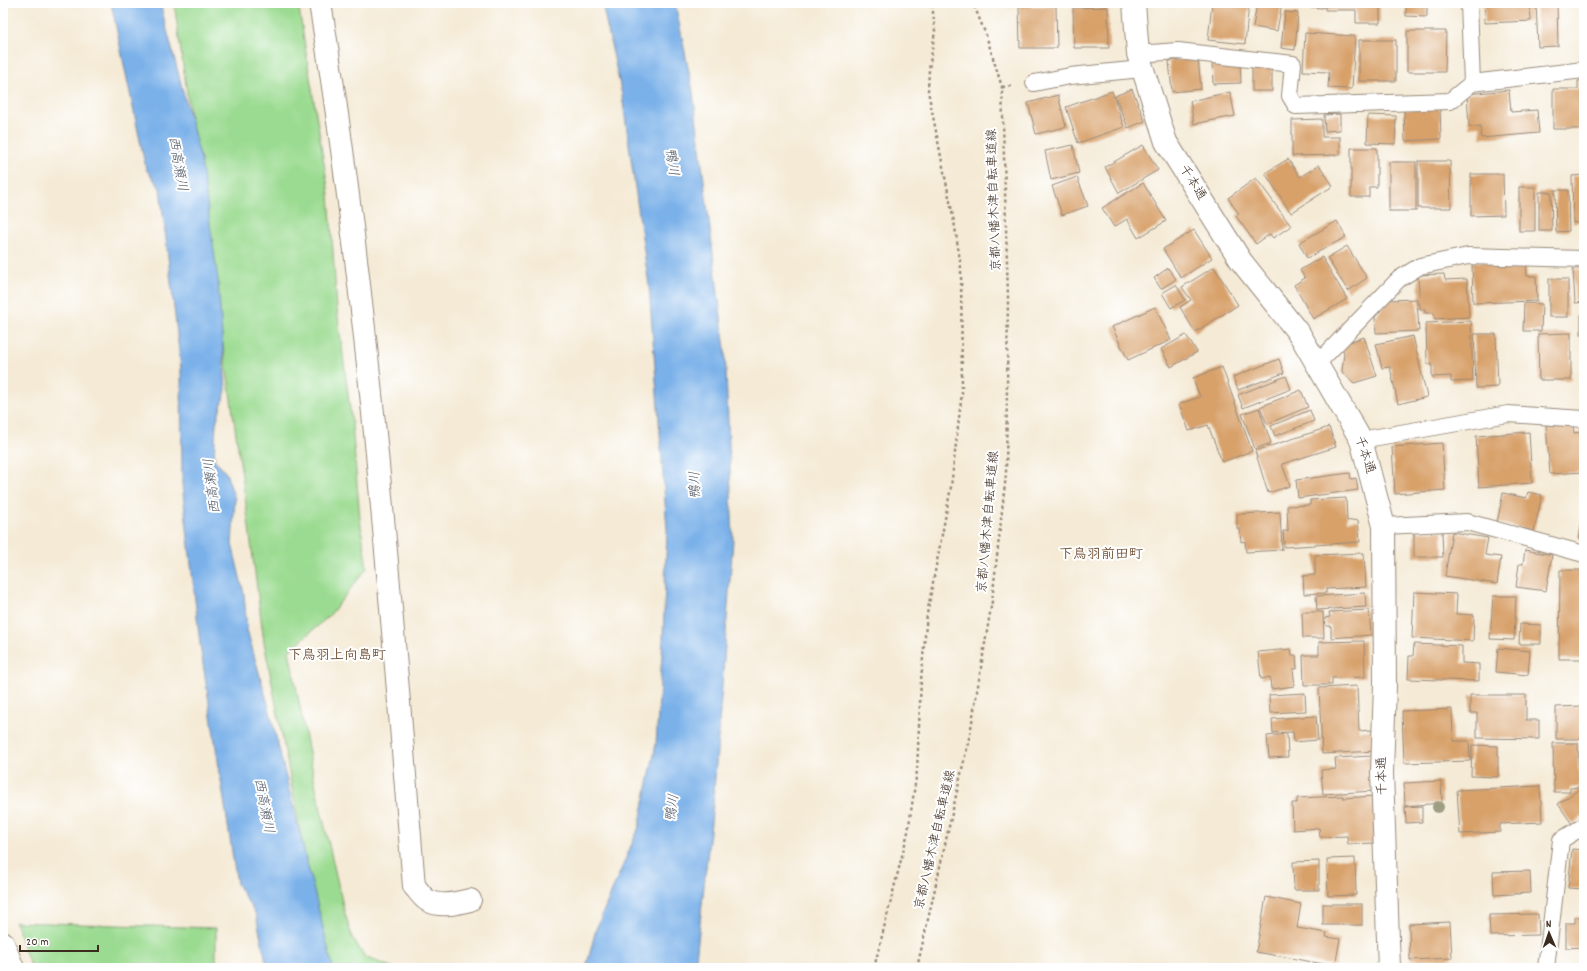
<svg xmlns="http://www.w3.org/2000/svg" width="1587" height="971" font-family="Dekko,'Klee One',sans-serif">
  <style>
    .green { fill: #9bdb91; stroke: #6b8258 }
    .water { fill: #7ab1e9; stroke: #5a6e84 }
    .building { fill: #d8a16b }
    .lines { fill: none; stroke-linecap: round; stroke-linejoin: round }
    .lane-casing { stroke: #988a7a; stroke-width: 18 }
    .street-casing { stroke: #988a7a; stroke-width: 24 }
    .path { stroke: #988a7a; stroke-width: 2.5; stroke-dasharray: 3 3; stroke-linecap: butt }
    .lane { stroke: #fff; stroke-width: 16 }
    .street { stroke: #fff; stroke-width: 22 }
    .tree { fill: #9e9e83 }
    .labels { text-anchor: middle; dominant-baseline: central; stroke-width: 4; stroke-linejoin: round; paint-order: stroke }
    .street-label { font-size: 13px; fill: #3b2a1e; stroke: #fff }
    .water-label { font-size: 14px; font-style: italic; fill: #515965; stroke: #fff }
    .neighbourhood-label { font-size: 14px; font-weight: bold; fill: #725439; stroke: #fff }
  </style>
  <rect width="100%" height="100%" fill="#fff"/>
  <filter id="ink" filterUnits="userSpaceOnUse"><feTurbulence type="fractalNoise" baseFrequency=".025" numOctaves="2"/><feDisplacementMap in="SourceGraphic" scale="8" xChannelSelector="R" yChannelSelector="G"/><feConvolveMatrix kernelMatrix="1 2 1 2 8 2 1 2 1" color-interpolation-filters="sRGB"/></filter>
  <filter id="wash" filterUnits="userSpaceOnUse"><feTurbulence type="fractalNoise" baseFrequency=".012" numOctaves="4" result="noise"/><feDisplacementMap in="SourceGraphic" scale="16" xChannelSelector="R" yChannelSelector="G"/><feGaussianBlur stdDeviation="0.9" result="paint"/><feColorMatrix in="noise" values="0 0 0 0 0 0 0 0 0 0 0 0 0 0 0 0 0 1.4 0 .05"/><feComposite in="paint" operator="in"/></filter>
  <g filter="url(#wash)">
    <rect width="100%" height="100%" fill="#f4ead5"/>
    <g class="green">
      <polygon points="174,3 298,3 329,194 337,309 352,424 360,519 367,568 329,616 289,651 316,788 344,910 352,937 365,957 394,968 330,968 304,851 264,642 245,497"/>
      <polygon points="15,922 216,928 216,968 31,968"/>
    </g>
    <g class="water">
      <polygon points="111,3 160,3 201,160 218,280 226,390 216,423 214,459 226,473 235,499 232,544 244,594 247,630 269,708 333,968 248,968 248,966 267,966 256,915 237,884 200,644 182,484 181,368 160,188 146,169"/>
      <polygon points="602,3 675,3 693,92 725,349 733,540 713,804 695,968 586,968 596,929 639,827 656,744 663,639 667,529 649,286 622,95"/>
    </g>
    <g id="blocks">
      <g class="building">
        <polygon points="1212,3 1249,3 1245,44 1208,40"/>
        <polygon points="1257,3 1282,3 1277,31 1253,27"/>
        <polygon points="1305,3 1323,3 1323,8 1305,7"/>
        <polygon points="1325,3 1380,3 1380,23 1356,23 1356,10 1325,10"/>
        <polygon points="1406,3 1427,3 1427,17 1406,16"/>
        <polygon points="1484,3 1530,3 1531,21 1485,23"/>
        <polygon points="1536,3 1557,3 1558,46 1538,47"/>
        <polygon points="1019,6 1056,6 1057,48 1020,48"/>
        <polygon points="1108,7 1109,48 1074,48 1073,8"/>
        <polygon points="1285,12 1298,13 1295,50 1281,48"/>
        <polygon points="1407,31 1446,31 1445,72 1407,72"/>
        <polygon points="1305,33 1355,36 1352,89 1328,88 1329,72 1303,71"/>
        <rect x="1359" y="40" width="37" height="41"/>
        <polygon points="1198,58 1201,89 1172,92 1169,61"/>
        <polygon points="1240,62 1241,83 1213,84 1212,63"/>
        <rect x="1252" y="67" width="20" height="24"/>
        <polygon points="1578,81 1584,81 1584,129 1553,129 1553,89 1578,89"/>
        <polygon points="1132,89 1145,121 1128,128 1115,96"/>
        <polygon points="1509,90 1511,112 1537,110 1539,133 1481,138 1480,126 1469,127 1467,94"/>
        <polygon points="1112,91 1124,127 1078,143 1066,107"/>
        <polygon points="1230,92 1235,116 1194,124 1190,101"/>
        <polygon points="1058,95 1066,127 1036,134 1028,103"/>
        <polygon points="1440,108 1441,139 1405,141 1404,110"/>
        <polygon points="1340,114 1340,130 1325,131 1324,115"/>
        <polygon points="1368,115 1396,116 1395,144 1367,143"/>
        <polygon points="1322,119 1322,137 1340,137 1340,155 1292,156 1292,120"/>
        <polygon points="1073,145 1079,173 1051,180 1045,151"/>
        <polygon points="1143,145 1158,170 1119,193 1105,167"/>
        <polygon points="1351,148 1377,148 1377,187 1369,187 1369,197 1351,197"/>
        <polygon points="1288,159 1300,177 1319,165 1333,186 1291,213 1265,173"/>
        <polygon points="1418,161 1450,161 1451,208 1418,208"/>
        <rect x="1389" y="162" width="27" height="49"/>
        <polygon points="1471,174 1503,174 1504,215 1471,216"/>
        <polygon points="1584,175 1584,222 1573,223 1572,176"/>
        <polygon points="1077,177 1088,206 1062,215 1052,186"/>
        <polygon points="1256,178 1291,226 1273,238 1270,234 1256,244 1236,216 1239,214 1228,198"/>
        <polygon points="1143,183 1166,221 1138,238 1127,219 1114,227 1102,208"/>
        <rect x="1519" y="187" width="16" height="44"/>
        <polygon points="1555,190 1568,190 1569,231 1556,232"/>
        <polygon points="1539,192 1551,192 1552,231 1539,231"/>
        <polygon points="1337,221 1346,237 1307,258 1299,243"/>
        <polygon points="1194,230 1212,258 1181,278 1163,249"/>
        <polygon points="1347,246 1367,278 1348,291 1327,258"/>
        <polygon points="1322,257 1347,299 1313,319 1294,285 1305,278 1300,270"/>
        <polygon points="1526,260 1527,276 1536,276 1537,301 1473,303 1472,262"/>
        <polygon points="1214,267 1238,305 1195,332 1180,307 1191,300 1182,287"/>
        <polygon points="1168,268 1176,279 1161,289 1154,278"/>
        <polygon points="1573,269 1584,269 1584,302 1575,303"/>
        <polygon points="1444,274 1445,280 1467,279 1469,317 1435,319 1434,313 1425,313 1425,309 1420,309 1418,275"/>
        <rect x="1549" y="279" width="19" height="38"/>
        <polygon points="1176,285 1185,300 1171,308 1162,293"/>
        <polygon points="1417,299 1419,331 1376,333 1375,317 1389,300"/>
        <polygon points="1524,303 1542,304 1541,331 1523,331"/>
        <polygon points="1155,307 1171,340 1128,360 1112,327"/>
        <rect x="1581" y="315" width="3" height="19"/>
        <polygon points="1471,321 1473,381 1451,382 1451,376 1432,377 1432,364 1427,364 1426,323"/>
        <polygon points="1571,333 1571,380 1539,380 1538,334"/>
        <polygon points="1474,334 1496,334 1498,387 1476,388"/>
        <polygon points="1186,335 1197,352 1171,367 1161,349"/>
        <polygon points="1413,336 1427,397 1398,404 1390,367 1382,368 1376,344"/>
        <polygon points="1364,337 1377,376 1354,383 1342,372 1344,353 1341,345"/>
        <polygon points="1279,359 1284,373 1238,390 1233,377"/>
        <polygon points="1222,367 1252,451 1222,462 1208,425 1189,431 1179,404 1200,397 1193,378"/>
        <polygon points="1286,376 1291,389 1243,408 1238,395"/>
        <polygon points="1301,390 1308,407 1267,424 1260,407"/>
        <polygon points="1259,408 1271,443 1255,449 1242,414"/>
        <polygon points="1310,410 1314,421 1275,436 1271,426"/>
        <polygon points="1573,424 1574,433 1584,432 1584,472 1550,474 1546,425"/>
        <polygon points="1329,427 1336,447 1282,464 1290,486 1268,493 1255,451"/>
        <polygon points="1529,432 1532,483 1479,487 1476,436"/>
        <polygon points="1442,443 1445,490 1395,494 1392,447"/>
        <polygon points="1350,473 1351,479 1356,478 1358,490 1298,498 1296,480"/>
        <polygon points="1528,492 1542,495 1534,531 1497,523 1503,493 1526,498"/>
        <polygon points="1346,498 1347,521 1358,520 1360,542 1284,547 1283,531 1288,531 1287,506 1310,505 1310,500"/>
        <polygon points="1280,512 1282,550 1246,552 1245,541 1241,542 1240,529 1237,529 1237,514"/>
        <polygon points="1583,518 1584,518 1584,539 1579,538"/>
        <polygon points="1414,531 1442,531 1443,557 1414,557"/>
        <polygon points="1452,532 1488,538 1485,555 1501,557 1497,584 1445,576"/>
        <polygon points="1525,550 1552,555 1546,591 1516,587 1519,564 1523,564"/>
        <polygon points="1364,553 1366,587 1326,589 1326,593 1304,594 1303,576 1315,575 1315,555"/>
        <polygon points="1560,570 1584,570 1584,659 1559,659"/>
        <polygon points="1414,592 1457,594 1456,614 1474,615 1473,641 1412,638"/>
        <polygon points="1365,593 1366,607 1317,610 1316,596"/>
        <polygon points="1493,596 1516,596 1514,640 1490,639"/>
        <polygon points="1369,610 1371,635 1331,638 1331,626 1326,626 1325,618 1330,617 1329,612"/>
        <polygon points="1302,612 1323,612 1324,638 1303,638"/>
        <polygon points="1520,624 1541,625 1541,644 1519,644"/>
        <polygon points="1364,641 1365,677 1332,678 1332,685 1304,685 1303,655 1319,655 1319,642"/>
        <polygon points="1414,644 1462,646 1462,663 1479,664 1479,681 1408,679 1409,656 1413,656"/>
        <polygon points="1498,648 1530,651 1528,675 1496,672"/>
        <polygon points="1291,649 1292,655 1296,655 1297,669 1293,669 1295,686 1271,689 1270,677 1261,679 1258,652"/>
        <polygon points="1357,686 1359,731 1372,730 1374,751 1322,754 1319,688"/>
        <polygon points="1305,693 1306,711 1270,713 1269,695"/>
        <polygon points="1470,695 1526,695 1526,720 1539,720 1539,739 1477,738 1477,713 1470,713"/>
        <polygon points="1583,706 1583,739 1556,739 1556,707"/>
        <polygon points="1452,709 1453,741 1469,741 1470,761 1404,763 1402,711"/>
        <polygon points="1316,716 1318,740 1294,742 1293,732 1273,733 1272,719"/>
        <polygon points="1287,734 1288,757 1269,758 1267,736"/>
        <polygon points="1553,743 1578,743 1579,787 1570,788 1570,792 1554,792"/>
        <rect x="1582" y="743" width="2" height="26"/>
        <polygon points="1472,745 1498,746 1498,777 1471,776"/>
        <polygon points="1373,756 1375,791 1323,794 1321,770 1336,769 1335,758"/>
        <polygon points="1441,781 1442,803 1405,806 1404,783"/>
        <polygon points="1540,786 1542,822 1500,824 1500,832 1460,834 1457,790"/>
        <polygon points="1584,786 1584,816 1572,824 1558,804"/>
        <polygon points="1343,796 1343,798 1374,796 1377,843 1348,844 1347,836 1320,837 1319,828 1293,830 1292,803 1297,803 1297,798"/>
        <polygon points="1422,806 1422,822 1406,823 1405,807"/>
        <polygon points="1572,849 1584,850 1584,889 1568,888"/>
        <polygon points="1355,858 1356,895 1328,896 1327,859"/>
        <polygon points="1319,861 1319,890 1294,890 1293,862"/>
        <polygon points="1530,871 1531,893 1494,895 1493,872"/>
        <polygon points="1266,897 1301,904 1297,928 1327,933 1326,937 1340,939 1335,966 1256,952"/>
        <rect x="1323" y="904" width="39" height="21"/>
        <polygon points="1538,914 1539,935 1490,936 1489,915"/>
        <polygon points="1575,917 1584,917 1584,947 1566,948 1566,923 1575,923"/>
        <polygon points="1450,922 1452,958 1410,960 1409,924"/>
      </g>
    </g>
  </g>
  <g filter="url(#ink)">
    <use href="#blocks" fill-opacity="0" stroke="#988a7a" stroke-width="1"/>
    <g class="lines">
      <defs>
        <g id="lane">
          <polyline points="1469,3 1472,83"/>
          <polyline points="1138,54 1178,51 1293,64 1290,96 1296,106 1450,101 1472,83 1584,70"/>
          <polyline points="1034,83 1070,76 1142,69"/>
          <polyline points="1317,364 1399,279 1420,266 1468,256 1584,259"/>
          <polyline points="1361,440 1508,414 1584,419"/>
          <polyline points="1384,526 1467,522 1584,554"/>
          <polyline points="1546,968 1561,840 1584,826"/>
        </g>
        <g id="street">
          <path d="M320,3c48,292 70,588 94,883 4,4 8,11 13,14 13,8 30,3 43,0"/>
          <polyline points="1134,3 1138,54 1166,142 1241,261 1300,335 1361,440 1384,526 1385,685 1382,772 1389,968"/>
          <polyline points="3,943 13,968"/>
        </g>
      </defs>
      <use href="#lane" class="lane-casing"/>
      <use href="#street" class="street-casing"/>
      <g class="path">
        <polyline points="1002,87 1013,86"/>
        <polyline points="874,968 908,832 917,771 921,680 927,614 951,487 962,392 961,268 955,227 928,91 929,69 935,31 932,3"/>
        <polyline points="917,968 970,734 992,601 1006,475 1008,297 1002,87 986,35 973,3"/>
      </g>
      <use href="#lane" class="lane"/>
      <use href="#street" class="street"/>
    </g>
    <circle class="tree" cx="1438" cy="807" r="6"/>
  </g>
  <g class="labels">
    <g class="street-label">
      <text transform="translate(1192 183) rotate(58)">千本通</text>
      <text transform="translate(995 200) rotate(-92)">京都八幡木津自転車道線</text>
      <text transform="translate(1364 455) rotate(72)">千本通</text>
      <text transform="translate(989 522) rotate(-85)">京都八幡木津自転車道線</text>
      <text transform="translate(1383 776) rotate(-91)">千本通</text>
      <text transform="translate(936 840) rotate(-77)">京都八幡木津自転車道線</text>
    </g>
    <g class="water-label">
      <text transform="translate(671 162) rotate(82)">鴨川</text>
      <text transform="translate(177 164) rotate(80)">西高瀬川</text>
      <text transform="translate(696 485) rotate(-92)">鴨川</text>
      <text transform="translate(213 486) rotate(-97)">西高瀬川</text>
      <text transform="translate(263 806) rotate(79)">西高瀬川</text>
      <text transform="translate(673 808) rotate(-82)">鴨川</text>
    </g>
    <g class="neighbourhood-label">
      <text x="1101" y="555">下鳥羽前田町</text>
      <text x="337" y="656">下鳥羽上向島町</text>
    </g>
  </g>
  <rect width="1587" height="971" fill="none" stroke="#fff" stroke-width="16"/>
  <g transform="translate(1549 933) rotate(358)" stroke="#ffffff" stroke-width="3" paint-order="stroke">
  <path d="M0-3L7 15L0 10L-7 15Z" fill="#3b2a1e"/>
  <text y="-6" font-size="11" font-weight="bold" text-anchor="middle" fill="#3b2a1e">N</text>
  </g>
  <path d="M20 945v6h78v-6" fill="none" stroke="#3b2a1e" stroke-width="2"/>
  <text x="26" y="945" font-size="12" fill="#3b2a1e" stroke="#ffffff" stroke-width="3" paint-order="stroke">20 m</text>
</svg>
